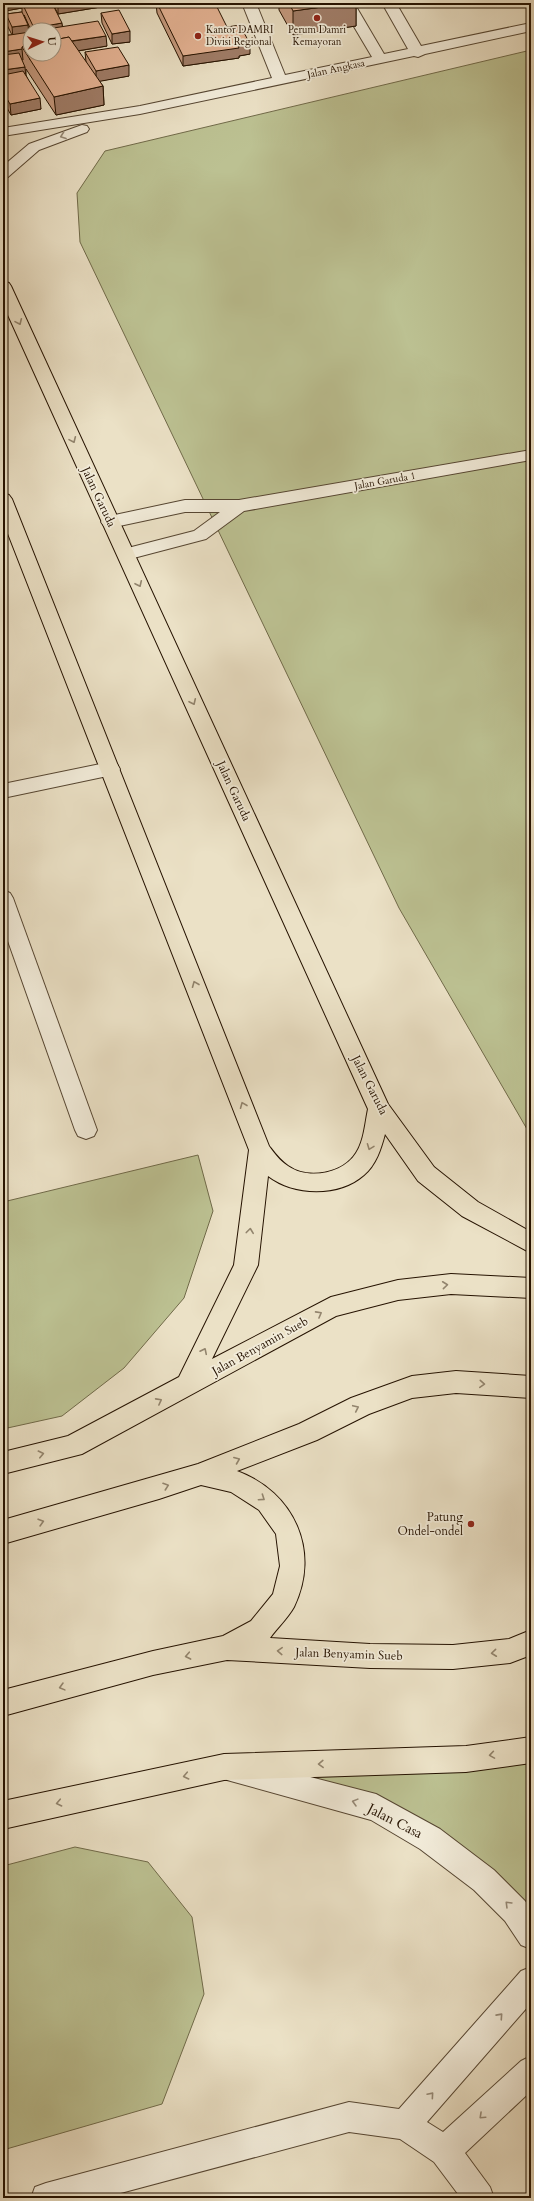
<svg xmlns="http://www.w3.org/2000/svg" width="534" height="2201" font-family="Cardo,serif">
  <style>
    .green { fill: #bcc192; stroke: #706a49 }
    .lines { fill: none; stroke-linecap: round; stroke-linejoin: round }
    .minor-casing { stroke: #564632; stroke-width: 2 }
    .major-casing { stroke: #251200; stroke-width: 2 }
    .minor { fill: #f2ecda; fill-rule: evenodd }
    .major { fill: #ebe1c6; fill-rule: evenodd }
    .wall { fill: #c59a7f; stroke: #251200; fill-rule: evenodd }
    .shaded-wall { fill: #a07d68; stroke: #251200 }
    .building { fill: #e5b394; stroke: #251200 }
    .oneway { stroke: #968a78 }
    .oneway2 { stroke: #92846d }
    .poi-dot { fill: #8f2418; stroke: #f2ecda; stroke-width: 1.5 }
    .labels { text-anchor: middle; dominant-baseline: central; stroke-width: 3.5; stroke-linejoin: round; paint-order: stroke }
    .far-poi-label { font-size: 10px; fill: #251200; stroke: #f2ecda; text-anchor: start }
    .far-street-label { font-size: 10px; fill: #251200; stroke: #f2ecda }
    .street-label { font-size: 12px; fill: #251200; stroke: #f2ecda }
    .poi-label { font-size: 12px; fill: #251200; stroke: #f2ecda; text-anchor: end }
    .near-street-label { font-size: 14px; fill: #251200; stroke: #f2ecda }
  </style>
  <rect width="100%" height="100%" fill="#ebe1c6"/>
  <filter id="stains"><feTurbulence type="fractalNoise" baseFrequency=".005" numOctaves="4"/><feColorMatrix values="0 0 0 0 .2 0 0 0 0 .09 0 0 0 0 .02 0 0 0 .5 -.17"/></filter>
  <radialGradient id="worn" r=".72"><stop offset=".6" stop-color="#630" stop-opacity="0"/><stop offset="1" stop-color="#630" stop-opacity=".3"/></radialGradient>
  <g class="green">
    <polygon points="531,50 531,1136 399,908 80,242 77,193 105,151"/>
    <polygon points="198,1155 213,1211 184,1298 124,1368 62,1416 3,1429 3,1202"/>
    <polygon points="531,1749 531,1935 430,1839 224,1767"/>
    <polygon points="75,1847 148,1862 192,1917 204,1994 162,2104 3,2150 3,1866"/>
  </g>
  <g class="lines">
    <defs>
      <g id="minor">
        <polygon points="242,3 256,3 285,75 372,57 340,3 354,3 384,54 408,49 382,3 396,3 421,46 531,23 531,31 425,54 418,57 414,56 140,114 3,136 3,128 140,106 272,78"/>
        <polygon points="82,125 87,126 89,129 87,132 39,150 8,177 3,179 3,166 29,144"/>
        <polygon points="531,450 531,460 244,511 206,539 126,560 120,558 117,554 120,550 194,531 220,512 185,512 110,528 104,526 101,522 104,518 110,516 185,500 239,500"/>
        <polygon points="110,762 117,764 120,769 117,774 3,798 3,784"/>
        <polygon points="3,890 10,893 13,898 97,1130 94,1136 86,1139 78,1136 75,1130 3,927"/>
        <polygon points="237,1758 376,1794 440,1829 494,1870 525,1901 531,1910 531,1949 521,1945 505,1921 474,1890 420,1849 371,1820 227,1780 223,1771 227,1762"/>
        <polygon points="531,1967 531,2003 427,2122 443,2132 521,2061 531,2056 531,2091 465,2153 490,2187 494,2198 461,2198 434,2162 400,2139 349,2132 102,2198 31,2198 35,2187 46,2183 349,2102 399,2109 521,1971"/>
      </g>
      <g id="major">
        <path d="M3,281l6,2 2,3 377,818 46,63 44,35 53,30v21l-69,-37 -44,-35 -33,-47c-4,15 -9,31 -21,41 -25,22 -70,21 -96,1l-10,89 -46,94 119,-62 67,-17 53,-6 80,4v20l-80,-4 -53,6 -62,16 -254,138 -79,20v-22l65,-16 111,-59 55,-112 15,-115 -246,-629v-28l6,2 3,4 257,647c6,8 10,14 19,20 20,14 55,8 68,-13 8,-12 9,-30 12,-44l-365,-805z"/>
        <path d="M456,1371l75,5v22l-75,-5 -44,5 -43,16 -52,26 -80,31c57,21 84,80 57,136 -6,11 -17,21 -24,31l100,6 83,1 56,-6 22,-9v25l-21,8 -57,6 -83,-1 -143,-8 -74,15 -150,41v-26l150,-39 70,-15 28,-15 22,-27 7,-28 -4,-32 -17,-24 -28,-18 -30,-7 -42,14 -156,45v-24l195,-56 101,-40 52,-26 61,-22z"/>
        <polygon points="531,1737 531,1763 466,1772 224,1780 3,1829 3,1801 224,1754 466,1746"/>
      </g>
    </defs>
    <use href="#minor" class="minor-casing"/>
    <use href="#major" class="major-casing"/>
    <use href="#minor" class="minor"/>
    <use href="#major" class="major"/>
  </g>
  <g class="wall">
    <path d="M3,3h49l11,24 44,19 -29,5 8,11 -1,-10 44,24 -30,5 4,5 1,19 -48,10 -30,-46v6l15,34 -30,6 -8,-14v-79l3,6 1,7h5l-5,-10 -1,-11 16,-2v-4l-17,3 -2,-3zM24,15l7,15h23l-26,2v-7z"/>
    <polygon points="53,3 125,3 58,14 53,4"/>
    <polygon points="156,3 227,27 250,54 239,56 239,58 183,66 157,13"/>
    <polygon points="279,3 356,3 356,26 293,35 279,10"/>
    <polygon points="434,3 454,3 438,6"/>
    <polygon points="101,13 130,42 112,44 102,23"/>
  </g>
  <g class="shaded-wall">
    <polygon points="4,3 21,3 22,8 5,11"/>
    <polygon points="58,3 125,3 58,14"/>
    <polygon points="351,3 356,3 356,26 293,35 293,11"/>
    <polygon points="438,3 454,3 438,6"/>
    <polygon points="525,3 531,3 531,4 525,5"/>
    <polygon points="62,23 63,34 54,30 35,30 34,28"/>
    <polygon points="28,25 29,35 13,38 12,27"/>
    <polygon points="3,28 6,28 7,38 3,39"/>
    <polygon points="130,31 130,42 112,44 112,34"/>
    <polygon points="106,36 107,46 29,59 54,44"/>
    <polygon points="250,44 250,54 239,56 239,58 183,66 183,56"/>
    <polygon points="22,49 23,60 3,63 3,52"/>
    <polygon points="129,65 129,76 96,82 96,71"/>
    <polygon points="25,67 26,78 3,81 3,70"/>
    <polygon points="103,86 104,105 56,115 54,97"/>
    <polygon points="40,98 41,109 11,115 10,104"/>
  </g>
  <g class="building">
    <polygon points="22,3 52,3 62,23 34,28"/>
    <polygon points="157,3 215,3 227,27 240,25 250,44 238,46 239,48 183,56"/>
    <polygon points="289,3 351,3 293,11"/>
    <polygon points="119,10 130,31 112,34 101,13"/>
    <polygon points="22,12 28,25 12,27 6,14"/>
    <polygon points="98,21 106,36 71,41 69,37 54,40 54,30 41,30"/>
    <polygon points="3,22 6,28 3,28"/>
    <polygon points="30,32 30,45 22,47 22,49 3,52 3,36"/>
    <polygon points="69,37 103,86 54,97 22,47 30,45 30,54 54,54 54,40"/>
    <polygon points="118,47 129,65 96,71 85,52"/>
    <polygon points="19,53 25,67 3,70 3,55"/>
    <polygon points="23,71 40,98 10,104 3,92 3,75"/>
  </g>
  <defs><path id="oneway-chevron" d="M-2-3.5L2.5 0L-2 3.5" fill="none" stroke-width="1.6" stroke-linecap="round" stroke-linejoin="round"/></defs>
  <g class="oneway">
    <use href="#oneway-chevron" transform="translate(63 136) rotate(160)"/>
    <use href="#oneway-chevron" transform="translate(355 1802) rotate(-165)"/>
    <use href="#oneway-chevron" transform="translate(508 1904) rotate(-135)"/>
    <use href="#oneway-chevron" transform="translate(500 2016) rotate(-48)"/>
    <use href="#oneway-chevron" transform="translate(431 2095) rotate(-49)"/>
    <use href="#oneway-chevron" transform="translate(482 2116) rotate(137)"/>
  </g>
  <g class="oneway2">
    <use href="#oneway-chevron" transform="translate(19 322) rotate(66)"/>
    <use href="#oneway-chevron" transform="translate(73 440) rotate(66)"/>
    <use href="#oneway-chevron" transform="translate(139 584) rotate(65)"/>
    <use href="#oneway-chevron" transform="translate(193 702) rotate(65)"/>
    <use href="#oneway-chevron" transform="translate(195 984) rotate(-112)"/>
    <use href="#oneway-chevron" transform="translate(243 1105) rotate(-112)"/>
    <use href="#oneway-chevron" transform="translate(370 1147) rotate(111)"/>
    <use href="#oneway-chevron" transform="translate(250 1231) rotate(-83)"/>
    <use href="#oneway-chevron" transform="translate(445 1285) rotate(-6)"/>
    <use href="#oneway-chevron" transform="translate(319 1314) rotate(-29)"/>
    <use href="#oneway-chevron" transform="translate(204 1351) rotate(-64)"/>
    <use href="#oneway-chevron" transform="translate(482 1384) rotate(4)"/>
    <use href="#oneway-chevron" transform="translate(159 1401) rotate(-28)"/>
    <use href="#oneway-chevron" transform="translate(356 1408) rotate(-25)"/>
    <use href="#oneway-chevron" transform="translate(41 1454) rotate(-13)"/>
    <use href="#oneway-chevron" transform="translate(237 1460) rotate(-22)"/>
    <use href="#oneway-chevron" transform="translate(166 1486) rotate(-19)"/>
    <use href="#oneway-chevron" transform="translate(262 1498) rotate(34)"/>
    <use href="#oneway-chevron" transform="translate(41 1522) rotate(-16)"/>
    <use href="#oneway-chevron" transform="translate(280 1651) rotate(-177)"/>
    <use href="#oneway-chevron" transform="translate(494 1653) rotate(174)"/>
    <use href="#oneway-chevron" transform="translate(188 1656) rotate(169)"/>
    <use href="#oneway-chevron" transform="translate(62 1687) rotate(165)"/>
    <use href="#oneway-chevron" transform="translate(492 1755) rotate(171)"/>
    <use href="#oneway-chevron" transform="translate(321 1764) rotate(178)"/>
    <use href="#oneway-chevron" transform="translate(186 1776) rotate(168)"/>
    <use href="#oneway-chevron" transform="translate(59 1803) rotate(168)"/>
  </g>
  <g class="poi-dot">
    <circle cx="317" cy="18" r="4"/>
    <circle cx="198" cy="36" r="4"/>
    <circle cx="471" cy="1524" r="4"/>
  </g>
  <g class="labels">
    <g class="far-poi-label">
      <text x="206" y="30">Kantor DAMRI<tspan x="206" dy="12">Divisi Regional</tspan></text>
      <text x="317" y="30" text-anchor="middle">Perum Damri<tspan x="317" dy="12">Kemayoran</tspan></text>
    </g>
    <g class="far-street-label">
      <text transform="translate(336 69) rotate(-12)">Jalan Angkasa</text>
      <text transform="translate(385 481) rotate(-10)">Jalan Garuda 1</text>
    </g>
    <g class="street-label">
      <text transform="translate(99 497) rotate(65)">Jalan Garuda</text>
      <text transform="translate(234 791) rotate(65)">Jalan Garuda</text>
      <text transform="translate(370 1085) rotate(63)">Jalan Garuda</text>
      <text transform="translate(260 1346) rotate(-29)">Jalan Benyamin Sueb</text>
      <text transform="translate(349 1654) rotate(2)">Jalan Benyamin Sueb</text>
    </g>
    <g class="poi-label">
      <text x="463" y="1517">Patung<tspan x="463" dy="14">Ondel-ondel</tspan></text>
    </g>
    <g class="near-street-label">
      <text transform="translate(395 1821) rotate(27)">Jalan Casa</text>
    </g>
  </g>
  <rect width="534" height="2201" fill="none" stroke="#ebe1c6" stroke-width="16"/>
  <rect x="4" y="4" width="526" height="2193" fill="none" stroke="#251200" stroke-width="2"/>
  <rect x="8" y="8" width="518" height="2185" fill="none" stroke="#251200"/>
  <g transform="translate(42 42) rotate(86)"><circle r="19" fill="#f2ecda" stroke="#a09583"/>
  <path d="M0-3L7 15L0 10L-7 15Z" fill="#8f2418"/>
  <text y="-6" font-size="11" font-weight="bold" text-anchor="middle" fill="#251200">U</text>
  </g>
  <rect width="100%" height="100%" filter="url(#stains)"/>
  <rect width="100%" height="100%" fill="url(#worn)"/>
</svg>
